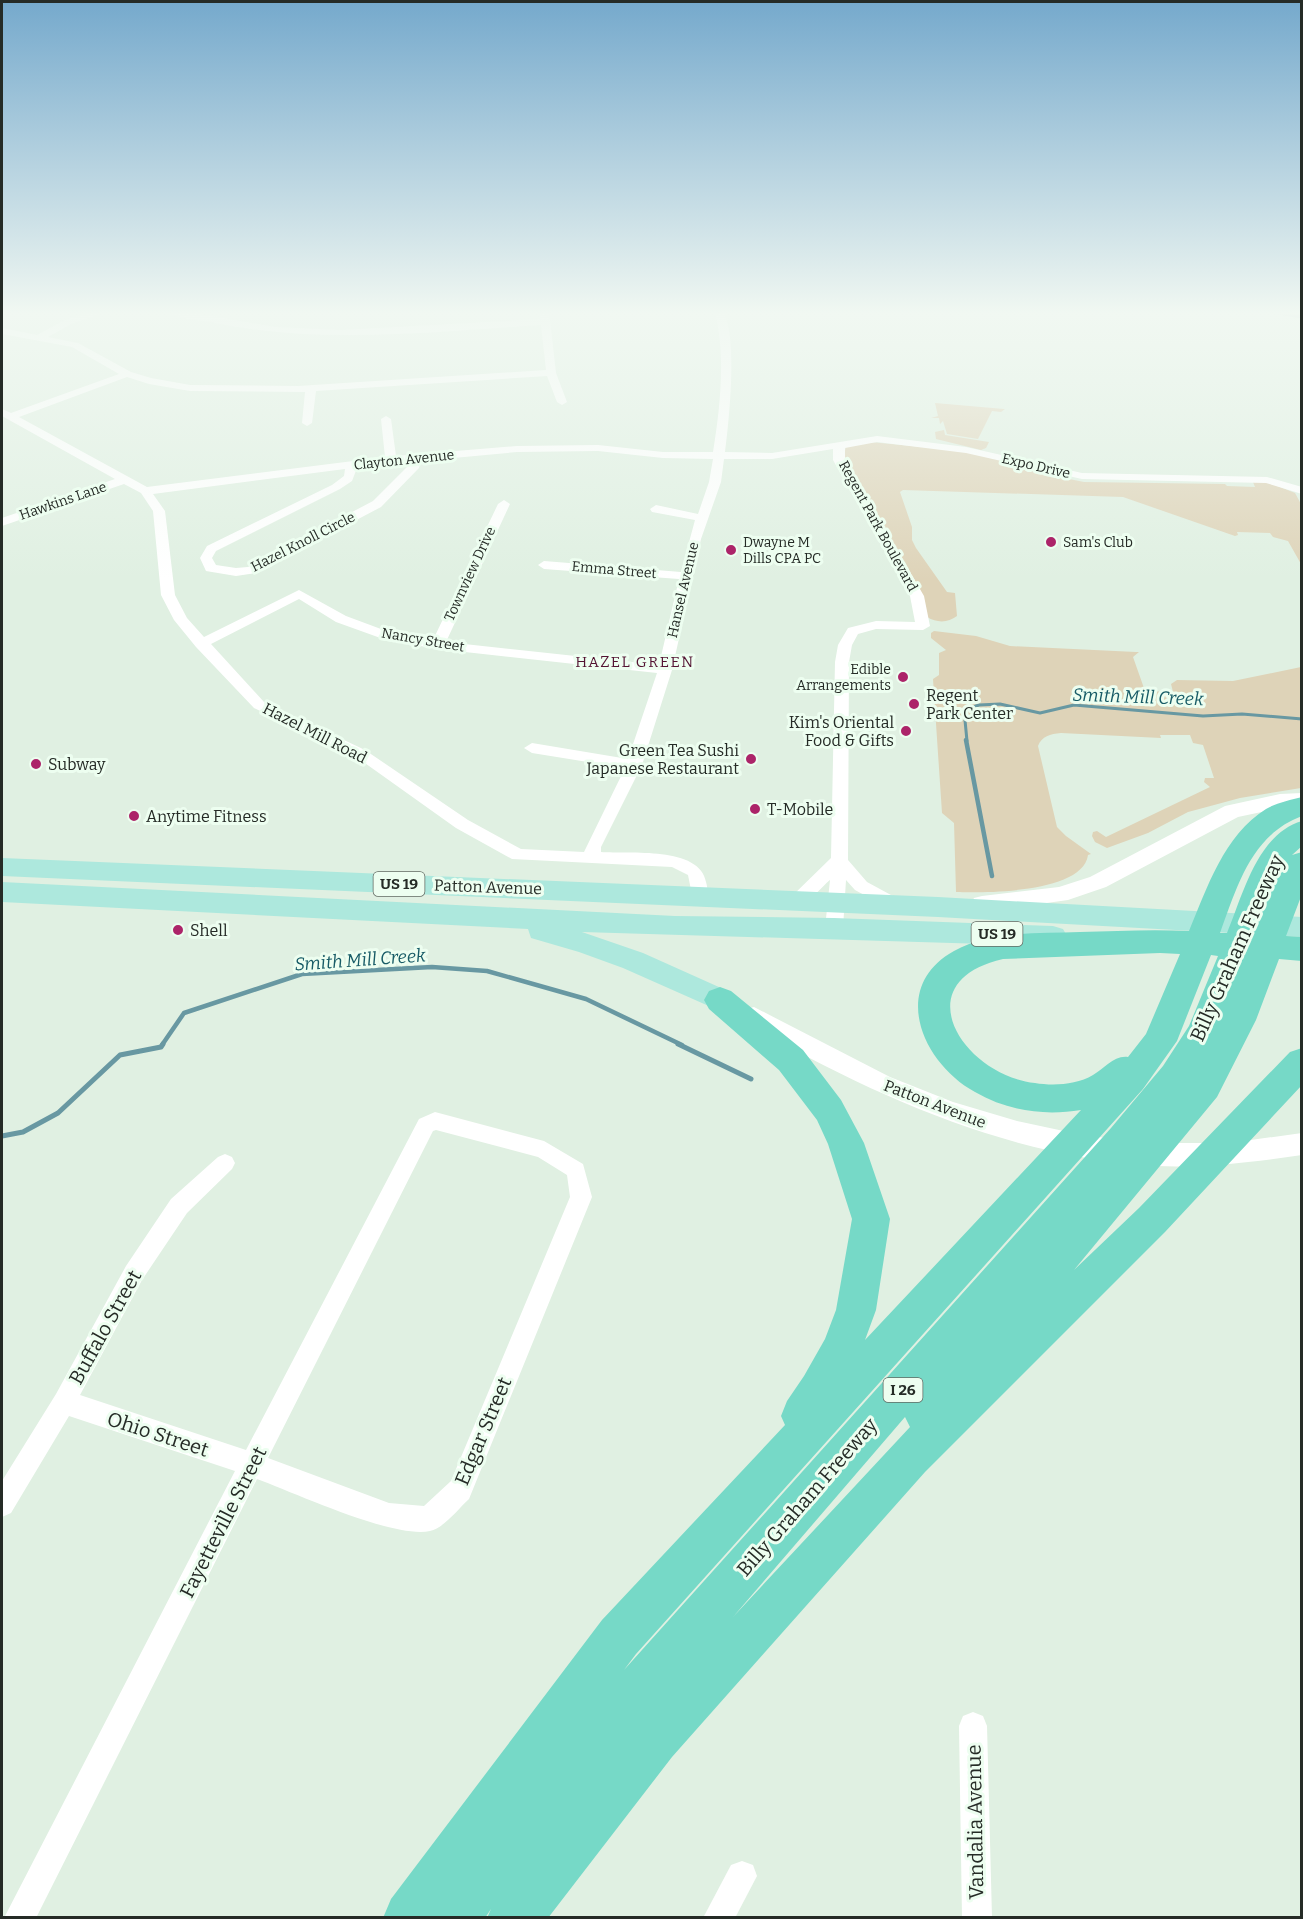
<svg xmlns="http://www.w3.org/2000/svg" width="1303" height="1919" font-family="Bitter,serif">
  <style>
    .green { fill: #ded3b8 }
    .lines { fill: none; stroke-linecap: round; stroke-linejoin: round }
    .stream-far2 { stroke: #6898a2; stroke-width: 3 }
    .stream-far1 { stroke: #6898a2; stroke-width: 4.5 }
    .stream { stroke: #6898a2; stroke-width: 5 }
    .minor { fill: #fff; fill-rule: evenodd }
    .tertiary { fill: #fff; fill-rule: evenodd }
    .primary { fill: #ade8dd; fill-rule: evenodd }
    .motorway { fill: #76d9c7; fill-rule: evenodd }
    .poi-dot { fill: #ac2469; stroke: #edfef0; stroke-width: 2 }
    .labels { text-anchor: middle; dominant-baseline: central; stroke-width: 6; stroke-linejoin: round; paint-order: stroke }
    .far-street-label { font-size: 14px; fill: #252b26; stroke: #edfef0 }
    .far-poi-label { font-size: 14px; fill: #252b26; stroke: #edfef0; text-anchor: start }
    .far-neighbourhood-label { font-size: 15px; letter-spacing: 1.5px; fill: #531332; stroke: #edfef0 }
    .shield { fill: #edfef0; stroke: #616a63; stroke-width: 1.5 }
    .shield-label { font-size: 15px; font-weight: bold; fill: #252b26 }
    .poi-label { font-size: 16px; fill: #252b26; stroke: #edfef0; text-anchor: start }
    .street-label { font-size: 16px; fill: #252b26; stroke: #edfef0 }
    .water-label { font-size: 18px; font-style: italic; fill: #175b66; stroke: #edfef0 }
    .near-street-label { font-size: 20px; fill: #252b26; stroke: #edfef0 }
  </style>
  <rect width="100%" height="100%" fill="#e0f0e2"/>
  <g class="green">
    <polygon points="935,403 1004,409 1005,409 1001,412 992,411 978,439 947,434 943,421 940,424 939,418 931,418 938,416"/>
    <polygon points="944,430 945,435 989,442 986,448 981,450 936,439 935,432"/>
    <path d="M870,442l94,9 95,22v4l25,5 141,2 2,2 28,1 -2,-5 12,-1 30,12 6,11v60l-13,-23 -15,-4 -3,-4 -33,-1 1,3 -3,1 -112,-39 -220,-7 -3,2 12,35v13l4,8 31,44 8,1 2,23c-9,7 -20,7 -30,1l-84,-157 3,-14z"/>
    <path d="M934,631l42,5 34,10 126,6h3l-6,5 12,34 28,1 -2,-8 6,-4 56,1 68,-14v121l-61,10 -37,10 -15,4 -40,21 -41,15 -12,-6 -3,-6 1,-4 4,-1 9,6 104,-50 -6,-5 1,-4h9l-11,-33 -10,-2 -3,-8h-30l1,3 -100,-5c-11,1 -19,3 -23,13l19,81 9,9 25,18 -3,1c-5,38 -103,38 -132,37l-2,-69 -12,-10 -9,-134 6,-4v-22l7,-3 -15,-12v-5z"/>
  </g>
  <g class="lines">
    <g class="stream-far2">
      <polyline points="1266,311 1302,317"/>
      <polyline points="967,741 964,710 979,705 1000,704 1040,713 1074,705 1203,716 1242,714 1302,719"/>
    </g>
    <g class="stream-far1">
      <polyline points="966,740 992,876"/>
      <polyline points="162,1045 184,1013 302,974 432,967 487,971 586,999 682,1045"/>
    </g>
    <g class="stream">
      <polyline points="678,1044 751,1079"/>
      <polyline points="2,1136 23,1132 58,1113 120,1055 161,1047 163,1044"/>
    </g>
    <g class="minor">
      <path d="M95,311h15l-39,13 -23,13 30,6 53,29 20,6 39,7 108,1 248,-16 -5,-45c-111,7 -221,20 -331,-3 -13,-2 -33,-3 -44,-11h17l92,16 66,3 199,-11 -1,-8h10l7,62 11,29 -5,3 -5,-3 -10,-26 -231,15 -4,32 -5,3 -5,-3 3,-31 -115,-1 -41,-7 -22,-7 -108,40 128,70 238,-30 -4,-38 5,-3 5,3 5,37 121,-10 81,-1 65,7h50c7,-43 13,-97 2,-139l8,-2c15,25 6,110 2,141l47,1 105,-17 89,11 116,26 185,4 35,10v7l-36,-11 -184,-4 -116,-26 -89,-11 -32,6v12l79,136 6,30 -7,4 -47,-1 -18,5 -6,11 -3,17 -1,198 19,22 35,19 3,4 -3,4 -6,2 -6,-2 -35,-19 -9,-10 -3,48 -3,5 -6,1 -6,-1 -3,-5 5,-48c-11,9 -24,29 -39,24l-3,-4 43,-42 4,-196 3,-17 10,-17 28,-7 39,1 -5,-26 -77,-136v-11l-61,10h-48l-3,23 -20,57 -29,131 -30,95 -41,82v5c28,2 99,-6 105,30 2,7 2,13 -1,18l-6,2 -6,-2 -5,-25 -16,-8 -160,-8 -56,-31 -101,-72 -101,-48 -58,-61 -22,-27 -13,-25 -8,-84 -12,-18 -17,-9 -122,42v-8l113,-39 -113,-63v-7l9,4 108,-39 -47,-27 -70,-13v-6l35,7 28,-15zM598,451l65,7 50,1 -4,23 -11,32 -42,-9 -6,4 2,3 43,8 -14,52 -137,-11 -6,4 6,4 135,10 -20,86 -213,-23 64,-138 -6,-4 -6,4 -65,136 -44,-8 -43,-16 -47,-26 -95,47 -17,-19 -12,-23 -10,-84 -12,-17 192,-25 -1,7 -12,9 -125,61 -7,12 6,13 30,5 20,-3 125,-66 38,-39 2,-7 96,-9zM409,462v3l-36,36 -125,66 -12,1 -20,-3 -4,-7 4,-7 124,-62 12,-8 5,-13zM299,599l37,23 50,18 52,9 219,24 -29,86 -96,-16 -8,5 8,5 93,15 -41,84 -63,-3 -53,-29 -103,-70 -101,-48 -53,-58z"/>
      <path d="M435,1112l109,29 39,23 9,33 -123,302c-11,10 -25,29 -39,32 -36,8 -135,-38 -173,-52l-221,439h-32l231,-447 -166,-55 -58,97 -9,4v-36l54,-87 70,-128 45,-67 47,-42 7,-3 7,3 3,6 -3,6 -45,44 -45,67 -62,115 166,55 173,-331zM436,1130l102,27 29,18 3,22 -119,284 -27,25 -35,-3 -121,-45 165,-327z"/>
      <polygon points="973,1712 983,1716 987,1726 992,1918 962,1918 959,1726 963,1716"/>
      <polygon points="742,1861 753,1865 757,1876 735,1918 703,1918 731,1865"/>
    </g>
    <g class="tertiary">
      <polygon points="1302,793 1302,807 1280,808 1238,817 1106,887 1068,900 982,912 974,910 971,904 974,898 982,896 1059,887 1090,877 1225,806 1280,794"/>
      <path d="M754,1007l136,70 63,25 64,19 70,15 71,7h71l73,-10v22c-48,7 -96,13 -145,11 -149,-9 -284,-70 -411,-143l-4,-7 4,-7z"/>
    </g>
    <g class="primary">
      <polygon points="2,858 938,897 1302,917 1302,937 938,917 2,876"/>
      <polygon points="2,882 675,916 834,918 1053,926 1063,929 1067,936 1063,943 1053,946 582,932 643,953 730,992 735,1000 730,1008 720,1011 623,968 579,952 531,938 528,929 2,902"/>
    </g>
    <path class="motorway" d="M1302,797v19c-51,19 -65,71 -82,117h7c16,-38 30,-99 75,-112v25l-10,9 10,-3v42l-16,42 16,1v24l-23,-2 -23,61 -39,77 -143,173 65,-62 151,-156 12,-4v37l-137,147 -240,240 -253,285 -124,161h-61l4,-9 -6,9h-102l8,-19 211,-279 183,-195 -4,-9 6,-15 17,-25 21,-37 11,-29 16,-91 -24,-75 -11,-24 -38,-50 -70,-61 -5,-9 5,-9 11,-4 11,4 72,59 38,50 23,43 26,76 -14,91 -11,30 216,-230c-37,6 -73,1 -106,-18 -53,-29 -86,-105 -21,-141 38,-21 84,-17 126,-19 36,-1 73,-3 109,-1 18,-43 35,-96 77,-122 10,-6 24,-9 36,-12zM1160,953l20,1 -34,80 -18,23c-14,-2 -24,12 -35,18 -17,10 -40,11 -58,8 -72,-8 -132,-101 -32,-124zM1211,955l7,1 -29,70 -26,40 -52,62 -487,542 12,-16 507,-565 34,-48zM905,1417l5,10 -177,190z"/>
  </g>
  <linearGradient id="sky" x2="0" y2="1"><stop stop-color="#75a9cc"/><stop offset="0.54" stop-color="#f1f8f2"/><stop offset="1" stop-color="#f1f8f2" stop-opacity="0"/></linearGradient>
  <rect width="1303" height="580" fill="url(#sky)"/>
  <g class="poi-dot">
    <circle cx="1051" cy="542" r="6"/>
    <circle cx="731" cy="550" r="6"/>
    <circle cx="903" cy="677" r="6"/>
    <circle cx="914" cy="704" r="6"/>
    <circle cx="906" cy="731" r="6"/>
    <circle cx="751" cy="759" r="6"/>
    <circle cx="36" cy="764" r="6"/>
    <circle cx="755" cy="809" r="6"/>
    <circle cx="134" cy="816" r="6"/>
    <circle cx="178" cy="930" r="6"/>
  </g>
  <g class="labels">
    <g class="far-street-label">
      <text transform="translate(404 460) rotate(-6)">Clayton Avenue</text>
      <text transform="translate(1036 466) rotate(13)">Expo Drive</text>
      <text transform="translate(63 501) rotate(-19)">Hawkins Lane</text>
      <text transform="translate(878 526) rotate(61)">Regent Park Boulevard</text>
      <text transform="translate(303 542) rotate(-27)">Hazel Knoll Circle</text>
      <text transform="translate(614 570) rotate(5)">Emma Street</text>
      <text transform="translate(470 574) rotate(-65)">Townview Drive</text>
      <text transform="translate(683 590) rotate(-77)">Hansel Avenue</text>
      <text transform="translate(423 640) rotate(10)">Nancy Street</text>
    </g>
    <g class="far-poi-label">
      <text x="743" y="542">Dwayne M<tspan x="743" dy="16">Dills CPA PC</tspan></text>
      <text x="1063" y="542">Sam's Club</text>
      <text x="891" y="669" text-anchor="end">Edible<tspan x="891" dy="16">Arrangements</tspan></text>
    </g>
    <g class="far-neighbourhood-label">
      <text x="635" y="662">HAZEL GREEN</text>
    </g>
    <g class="shield">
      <rect x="373.5" y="872" width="51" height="24" rx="4.5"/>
      <rect x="971.5" y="922" width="51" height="24" rx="4.5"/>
      <rect x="883.5" y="1378" width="39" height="24" rx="4.5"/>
    </g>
    <g class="shield-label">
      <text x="399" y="884">US 19</text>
      <text x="997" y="934">US 19</text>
      <text x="903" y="1390">I 26</text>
    </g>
    <g class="poi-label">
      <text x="926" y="695">Regent<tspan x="926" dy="18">Park Center</tspan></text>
      <text x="894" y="722" text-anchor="end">Kim's Oriental<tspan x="894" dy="18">Food &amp; Gifts</tspan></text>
      <text x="739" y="750" text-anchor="end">Green Tea Sushi<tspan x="739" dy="18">Japanese Restaurant</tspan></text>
      <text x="48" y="764">Subway</text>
      <text x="767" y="809">T-Mobile</text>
      <text x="146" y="816">Anytime Fitness</text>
      <text x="190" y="930">Shell</text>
    </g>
    <g class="street-label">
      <text transform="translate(315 733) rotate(27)">Hazel Mill Road</text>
      <text transform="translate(488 887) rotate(2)">Patton Avenue</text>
      <text transform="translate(935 1104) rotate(21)">Patton Avenue</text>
    </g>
    <g class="water-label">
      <text transform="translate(1138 697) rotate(2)">Smith Mill Creek</text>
      <text transform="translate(360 960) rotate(-4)">Smith Mill Creek</text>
    </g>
    <g class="near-street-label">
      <text transform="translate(1237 948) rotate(-66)">Billy Graham Freeway</text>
      <text transform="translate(105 1327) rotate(-61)">Buffalo Street</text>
      <text transform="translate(483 1431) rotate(-67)">Edgar Street</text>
      <text transform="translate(158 1434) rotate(18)">Ohio Street</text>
      <text transform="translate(807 1497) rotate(-49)">Billy Graham Freeway</text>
      <text transform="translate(223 1522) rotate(-63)">Fayetteville Street</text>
      <text transform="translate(975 1822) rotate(-91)">Vandalia Avenue</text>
    </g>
  </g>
  <rect width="1303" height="1919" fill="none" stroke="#252b26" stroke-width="6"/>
</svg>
